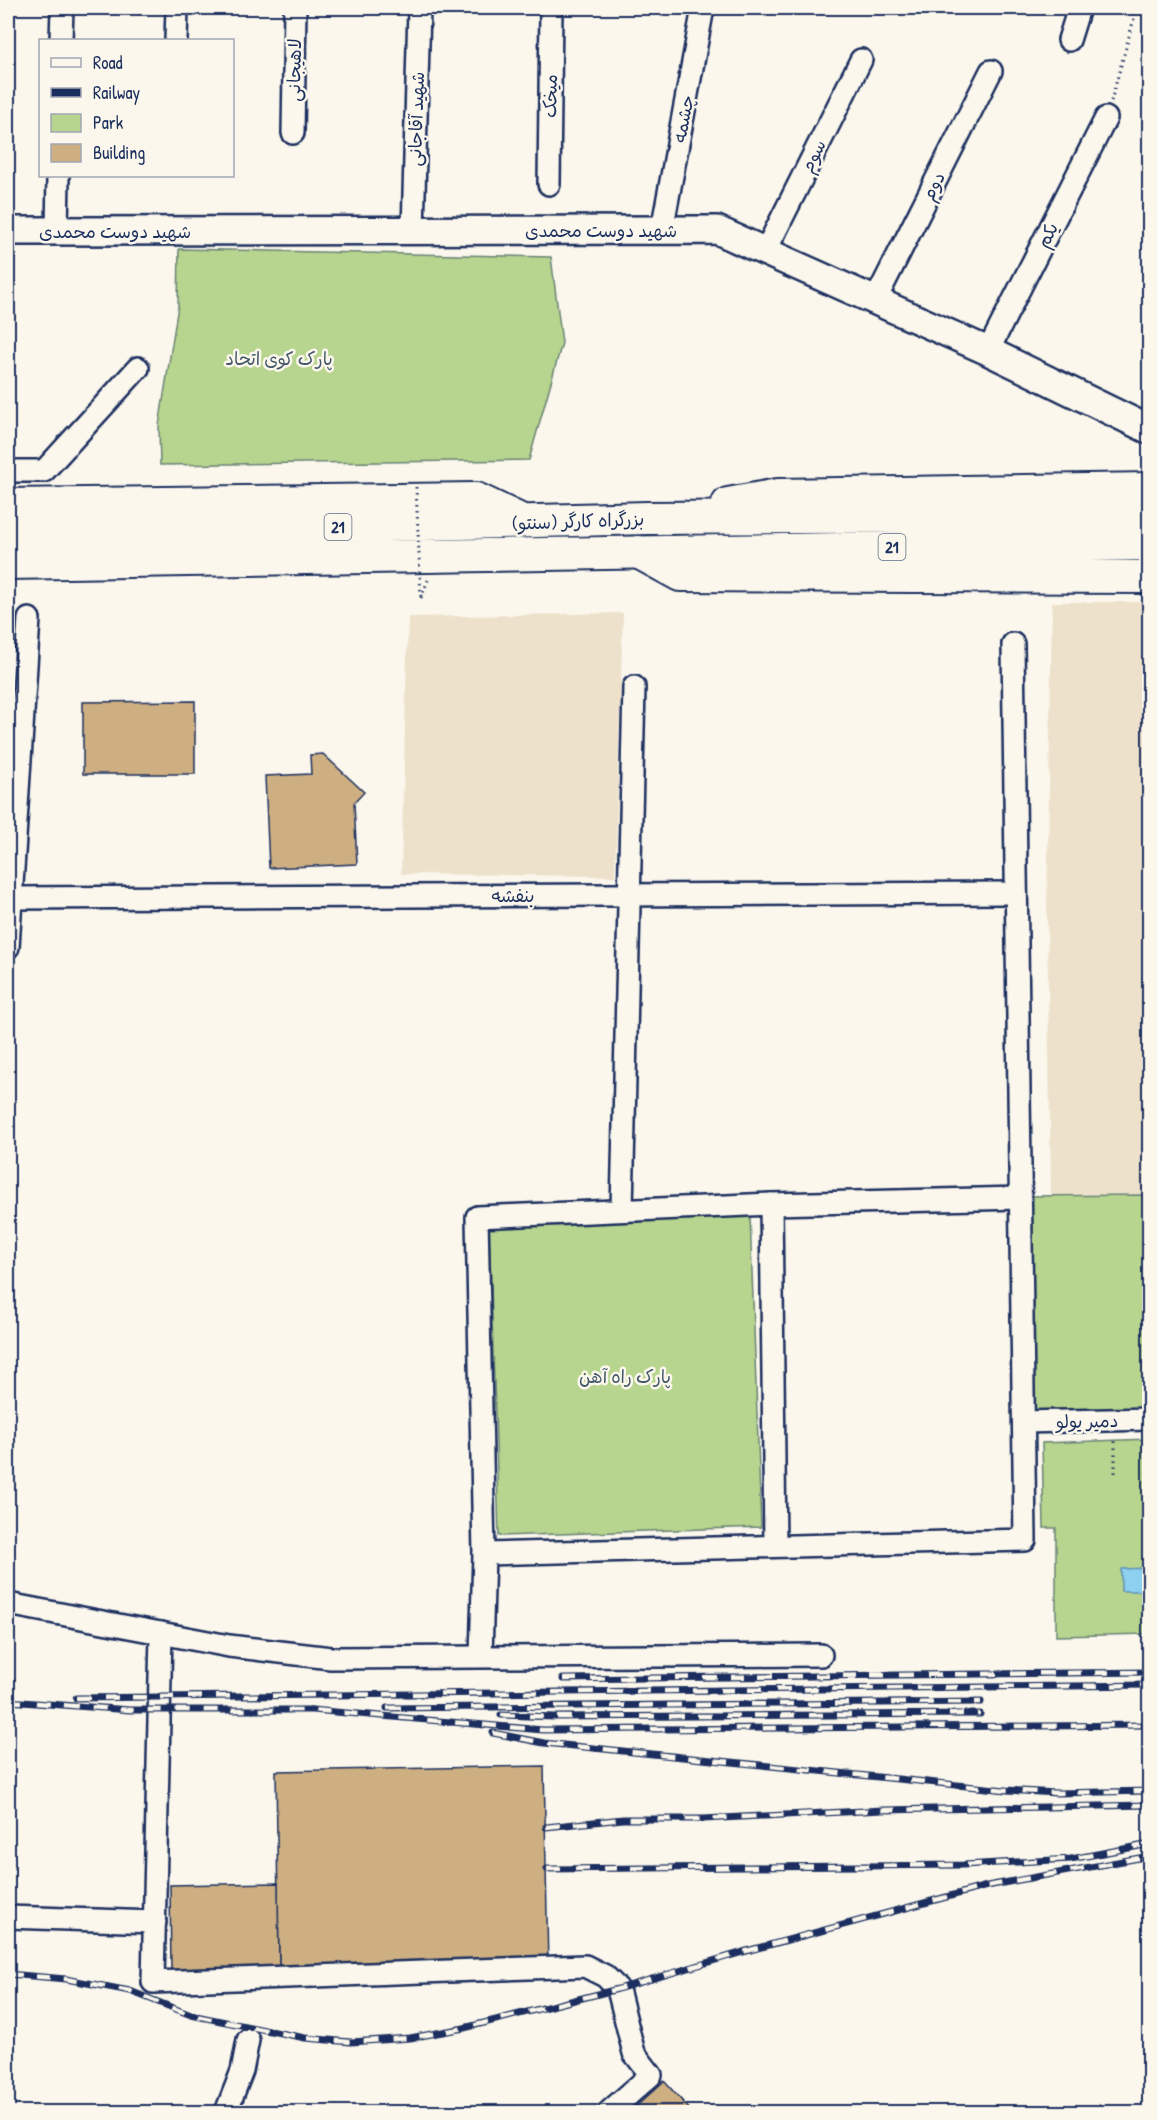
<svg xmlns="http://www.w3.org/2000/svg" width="1157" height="2120" font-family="'Patrick Hand','Playpen Sans Arabic',sans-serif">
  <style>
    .built { fill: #ede1cc }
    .green { fill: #b7d58e; stroke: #698276; stroke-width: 1.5 }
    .water { fill: #8dd0ef; stroke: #5f90b5; stroke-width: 1.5 }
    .building { fill: #cdaf81; stroke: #1b2f5e; stroke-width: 1.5 }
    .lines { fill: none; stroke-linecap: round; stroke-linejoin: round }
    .minor-casing { stroke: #1b2f5e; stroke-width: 26 }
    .major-casing { stroke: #1b2f5e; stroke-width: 32 }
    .highway-casing { stroke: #1b2f5e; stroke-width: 36 }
    .path { stroke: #1b2f5e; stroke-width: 3; stroke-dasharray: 1.5 4.5; stroke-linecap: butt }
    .minor { stroke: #fbf7ec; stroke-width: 21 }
    .major { stroke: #fbf7ec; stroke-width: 27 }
    .highway { stroke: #fbf7ec; stroke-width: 32 }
    .rail-casing { stroke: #1b2f5e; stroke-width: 7 }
    .rail { stroke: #fbf7ec; stroke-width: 4.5; stroke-dasharray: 14; stroke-linecap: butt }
    .path-bridge { stroke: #1b2f5e; stroke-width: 3; stroke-dasharray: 1.5 4.5; stroke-linecap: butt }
    .labels { text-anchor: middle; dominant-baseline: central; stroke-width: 5; stroke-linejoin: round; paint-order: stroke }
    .shield { fill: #fbf7ec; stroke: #5e6b89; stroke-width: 1.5 }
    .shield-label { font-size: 16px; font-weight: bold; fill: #1b2f5e }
    .street-label { font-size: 18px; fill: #1b2f5e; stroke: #fbf7ec }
    .park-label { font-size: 18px; fill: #42586a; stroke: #fbf7ec }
  </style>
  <rect width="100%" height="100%" fill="#fbf7ec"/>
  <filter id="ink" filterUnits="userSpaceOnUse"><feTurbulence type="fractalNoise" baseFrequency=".0167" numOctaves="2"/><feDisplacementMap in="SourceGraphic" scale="12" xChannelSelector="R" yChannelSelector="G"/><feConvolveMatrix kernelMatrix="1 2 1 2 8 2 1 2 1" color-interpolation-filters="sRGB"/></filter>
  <g filter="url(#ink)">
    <g class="built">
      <polygon points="1052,602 1149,602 1149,1195 1051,1196 1047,914"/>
      <polygon points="623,613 615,876 401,874 408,617"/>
    </g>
    <g class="green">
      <polygon points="179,249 551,257 562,343 529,460 160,465 159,426 178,306"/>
      <polygon points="1149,1195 1149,1412 1029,1416 1025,1196"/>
      <polygon points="750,1215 761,1527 499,1536 489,1224"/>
      <polygon points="1149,1439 1149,1634 1056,1636 1056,1528 1044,1528 1042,1443"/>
    </g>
    <polygon class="water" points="1149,1568 1149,1591 1121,1591 1121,1569"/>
    <g class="building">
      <polygon points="195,701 195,774 83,774 83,702"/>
      <polygon points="323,754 364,792 354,803 357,864 269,868 265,776 311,774 310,755"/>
      <polygon points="544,1766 548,1966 279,1971 276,1771"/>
      <polygon points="278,1883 279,1971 171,1973 170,1885"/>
      <polygon points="664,2081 692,2112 630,2112"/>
    </g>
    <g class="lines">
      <defs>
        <g id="minor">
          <polyline points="61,40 62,8"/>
          <polyline points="176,40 177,8"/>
          <polyline points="1069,40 1079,8"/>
          <polyline points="293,133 295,8"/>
          <polyline points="549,184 551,8"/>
          <polyline points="662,230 703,8"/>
          <polyline points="57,231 58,176"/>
          <polyline points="413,231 419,8"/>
          <polyline points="765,252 861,60"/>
          <polyline points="875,301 991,71"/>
          <polyline points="988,351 1106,118"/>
          <polyline points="8,471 44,471 138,368"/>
          <polyline points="8,898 1016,893"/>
          <polyline points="8,947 29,619"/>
          <polyline points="771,1204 775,1546"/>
          <polyline points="622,1210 634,687"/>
          <polyline points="1024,1422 1150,1419"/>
          <polyline points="484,1554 1025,1540 1013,644"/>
          <polyline points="8,1604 229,1646 331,1658 821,1655"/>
          <polyline points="161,1633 153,1982 585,1966 605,1976 618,1989 634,2053 651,2075 609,2112"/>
          <polyline points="481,1656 484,1554 477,1217 771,1204 1020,1198"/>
          <polyline points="8,1917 155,1922"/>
          <polyline points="226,2112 242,2071 248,2040"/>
        </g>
        <polyline id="major" points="8,231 717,230 988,351 1150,430"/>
        <g id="highway">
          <polyline points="728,504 778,495 1150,489"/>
          <polyline points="8,505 476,499 518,519"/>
          <polyline points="8,535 647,518 1150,515"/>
          <polyline points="638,552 680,575 1150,577"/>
          <polyline points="8,563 1150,544"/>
        </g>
      </defs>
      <use href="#minor" class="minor-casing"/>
      <use href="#major" class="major-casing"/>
      <use href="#highway" class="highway-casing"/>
      <g class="path">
        <polyline points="1111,101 1137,8"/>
        <polyline points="421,598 428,580"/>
        <polyline points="1115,1473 1115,1437"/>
      </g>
      <use href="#minor" class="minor"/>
      <use href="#major" class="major"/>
      <use href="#highway" class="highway"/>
      <defs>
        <g id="rail">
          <polyline points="563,1679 1150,1672"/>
          <polyline points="76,1698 1150,1685"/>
          <polyline points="8,1701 130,1710 312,1710 543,1730 1150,1725"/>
          <polyline points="387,1708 981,1702"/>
          <polyline points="501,1715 554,1717 980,1714"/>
          <polyline points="493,1733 544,1743 1006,1790 1057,1793 1150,1791"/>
          <polyline points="546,1827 623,1819 703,1819 883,1810 1150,1805"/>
          <polyline points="547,1869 963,1865 1071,1859 1150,1844"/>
          <polyline points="8,1974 66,1979 130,1991 191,2015 305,2038 351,2042 410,2038 464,2028 618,1989 743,1952 987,1886 1150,1856"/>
        </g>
      </defs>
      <use href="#rail" class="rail-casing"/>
      <use href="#rail" class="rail"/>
      <polyline class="path-bridge" points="416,487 421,598"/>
    </g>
  </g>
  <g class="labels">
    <g class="shield">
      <rect x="324.5" y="514" width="27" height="26" rx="4.5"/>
      <rect x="878.5" y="534" width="27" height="26" rx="4.5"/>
    </g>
    <g class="shield-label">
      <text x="338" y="527">21</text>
      <text x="892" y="547">21</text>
    </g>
    <g class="street-label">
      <text transform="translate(294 70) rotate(-89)">لاهیجانی</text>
      <text transform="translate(550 96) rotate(-89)">میخک</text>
      <text transform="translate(416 119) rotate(-88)">شهید آقاجانی</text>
      <text transform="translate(683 119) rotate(-79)">چشمه</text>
      <text transform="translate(813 156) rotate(-64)">سوم</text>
      <text transform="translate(933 186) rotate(-63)">دوم</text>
      <text x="601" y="230">شهید دوست محمدی</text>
      <text x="115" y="231">شهید دوست محمدی</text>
      <text transform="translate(1047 235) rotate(-63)">یکم</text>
      <text transform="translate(578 521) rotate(-2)">بزرگراه کارگر (سنتو)</text>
      <text x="513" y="895">بنفشه</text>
      <text transform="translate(1087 1421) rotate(-1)">دمیر یولو</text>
    </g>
    <g class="park-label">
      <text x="279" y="358">پارک کوی اتحاد</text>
      <text x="625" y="1376">پارک راه آهن</text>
    </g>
  </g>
  <rect width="1157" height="2120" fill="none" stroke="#fbf7ec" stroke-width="30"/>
  <rect x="15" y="15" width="1127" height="2090" fill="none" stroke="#1b2f5e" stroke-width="2" filter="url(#ink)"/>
  <rect x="39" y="39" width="195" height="138" fill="#fbf7ec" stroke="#a1a7b3" stroke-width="1.5"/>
  <rect x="51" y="58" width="30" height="9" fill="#fbf7ec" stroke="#a1a7b3" stroke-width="1.5"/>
  <text x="93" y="69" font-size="18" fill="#1b2f5e">Road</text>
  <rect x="51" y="88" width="30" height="9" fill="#1b2f5e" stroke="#a1a7b3" stroke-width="1.5"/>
  <text x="93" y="99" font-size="18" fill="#1b2f5e">Railway</text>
  <rect x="51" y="114" width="30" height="18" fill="#b7d58e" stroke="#a1a7b3" stroke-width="1.5"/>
  <text x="93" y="129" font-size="18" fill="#1b2f5e">Park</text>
  <rect x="51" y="144" width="30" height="18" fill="#cdaf81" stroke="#a1a7b3" stroke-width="1.5"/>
  <text x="93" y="159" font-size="18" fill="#1b2f5e">Building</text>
</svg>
